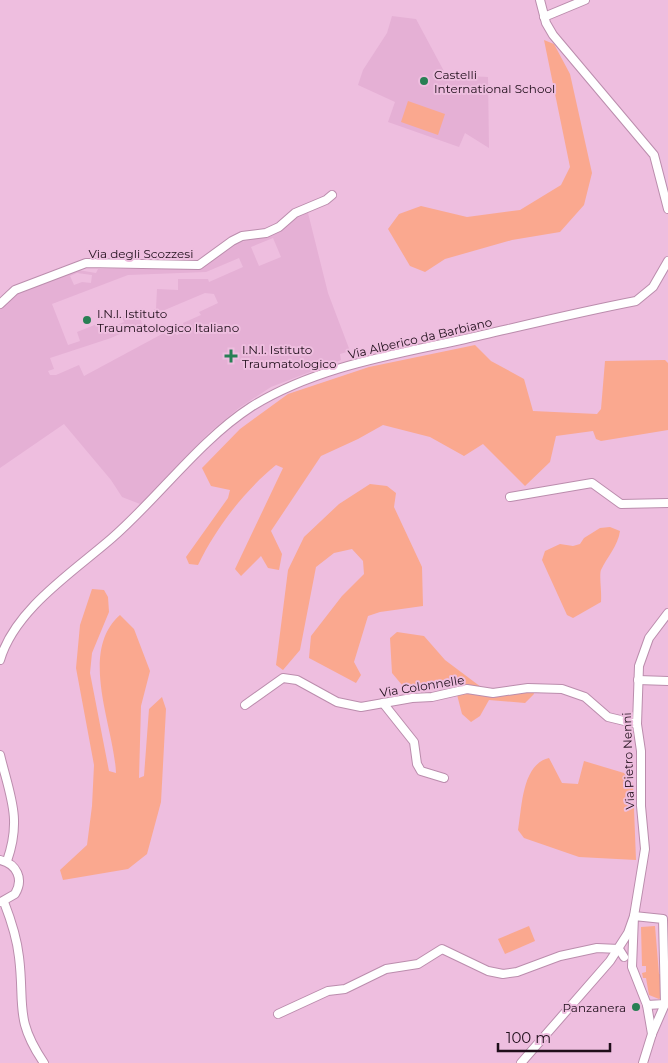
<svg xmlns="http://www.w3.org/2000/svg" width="668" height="1063" font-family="Montserrat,sans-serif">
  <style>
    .built { fill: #e5b0d5; fill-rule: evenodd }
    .green { fill: #faa88f }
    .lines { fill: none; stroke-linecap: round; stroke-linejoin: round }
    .street-casing { stroke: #bb8dad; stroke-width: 10 }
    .street { stroke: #fff; stroke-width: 8 }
    .poi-dot { fill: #287f54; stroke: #eebedf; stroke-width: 2 }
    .labels { text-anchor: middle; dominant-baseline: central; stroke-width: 4; stroke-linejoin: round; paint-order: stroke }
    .poi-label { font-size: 12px; fill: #1f0e1a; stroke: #eebedf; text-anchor: start }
    .street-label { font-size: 12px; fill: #1f0e1a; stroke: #eebedf }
  </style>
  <rect width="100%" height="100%" fill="#eebedf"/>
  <g class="built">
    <polygon points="392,16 416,19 446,75 488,77 489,148 465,133 459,147 388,122 395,102 358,85 363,70 387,33"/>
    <path d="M307,209l21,84 22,58 -10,3 1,6 -70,27 -32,21 -29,24 -70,72 -18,-7 -11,-17 -47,-56 -64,44v-159l2,-4 14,-12 62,-23 18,3 2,-4h101l36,-25 46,-14 18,-16zM273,238l8,19 -22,9 -8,-19zM239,258l4,9 -34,15 -1,-3h-30v11l-21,-1 -1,20 -19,7 -2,-5 -13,6 2,5 -18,8 -4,-8 -25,10 3,9 -12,4 -16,-41 76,-29 78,-3zM77,273l15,2 -1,8 -9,-1 -8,3 -4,-9zM205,293l9,1 4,9 -19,9 2,3 -18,8 3,8 -9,4 -9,-7 -6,6 -78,42 -5,-11 -23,10h-6l-2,-4 6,-2 -4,-11 61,-20 31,-14 -1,-4z"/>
  </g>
  <g class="green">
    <polygon points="544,40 554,44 570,74 592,173 584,205 560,232 512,240 445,259 425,272 410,266 388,229 399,214 421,206 467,217 520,210 561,185 570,167"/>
    <polygon points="408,101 445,114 438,135 401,122"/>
    <path d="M475,345l16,16 33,18 9,32 64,3 4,-5 4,-48 60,-1 3,3v67l-67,11 -5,-2 -3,-8 -37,5 -6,26 -25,24 -42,-42 -19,12 -34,-19 -47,-12 -25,14 -37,17 -50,75 11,23 -3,16 -11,-2 -7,-12 -20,20 -6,-7 48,-101 -7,-3c-32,26 -60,63 -78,100l-9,-1 -3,-7 42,-59 2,-8 -19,-4 -9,-18 38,-39 48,-35 81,-27z"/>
    <polygon points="370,484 387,486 396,493 394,507 422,567 423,606 380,612 368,616 354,662 361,675 356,683 309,658 311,636 342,596 364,574 363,561 352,549 334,553 316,567 300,650 283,670 276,665 288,570 304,537 339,504"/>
    <path d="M610,527l10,4c-2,15 -13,26 -19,39 -2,5 1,23 0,32l-28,16 -6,-3 -25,-55 3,-9 15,-7 13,2 7,-2 4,-6 16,-10z"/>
    <path d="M92,589l12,1 4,7 1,15 -17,41 -2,20 19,98 7,2c-2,-47 -38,-121 4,-158l14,14 16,42 -9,35 -2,72 5,-2 5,-67 13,-12 4,12 -5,93 -14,52 -19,15 -65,11 -3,-10 27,-25 5,-39 2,-41 -18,-97 4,-43z"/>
    <polygon points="397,632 424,636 445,660 485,690 532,687 534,694 525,703 489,700 480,716 471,722 462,714 454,683 430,690 402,685 392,673 390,638"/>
    <path d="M549,758l13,25 16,1 6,-23 40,12 9,10 3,77 -57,-3 -55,-19 -6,-8c4,-23 4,-66 31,-72z"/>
    <polygon points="529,926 535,941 505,954 498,939"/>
    <polygon points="655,926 659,974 663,974 662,997 659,999 649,995 646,978 643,978 642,973 646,972 646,966 642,966 641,927"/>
  </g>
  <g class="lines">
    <defs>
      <g id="street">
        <polyline points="540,0 546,23 553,35 654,155 668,209"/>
        <polyline points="544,17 585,0"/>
        <polyline points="0,304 15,290 86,263 199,265 232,241 242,236 266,233 279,227 295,213 326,200 332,195"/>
        <polyline points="510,497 592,483 621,504 668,503"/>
        <path d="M0,660c15,-51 73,-88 112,-122 46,-40 88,-98 139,-131 64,-40 141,-52 214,-68 57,-13 114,-27 171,-38l17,-14 15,-26"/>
        <polyline points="638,680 668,681"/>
        <polyline points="383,703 414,742 417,764 421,771 444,778"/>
        <polyline points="245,705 283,678 297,680 337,702 361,707 412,698 432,697 467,689 493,693 528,688 562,689 585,697 608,717 637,724"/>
        <path d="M0,755c10,41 22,64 7,106"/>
        <path d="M0,860c17,4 24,19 15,34l-14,8"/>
        <path d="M4,902c7,18 13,36 15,55 6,48 -5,62 25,106"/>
        <polygon points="634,916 663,919 665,1004 647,1005 632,967"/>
        <polyline points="647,1005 652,1034"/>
        <polyline points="278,1014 328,991 345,989 386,969 418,964 442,949 488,971 503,974 517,972 560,956 597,948 619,949 624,957"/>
        <polyline points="521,1063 610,961 628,933 634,916 645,849 641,806 641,751 637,724 639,666 649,638 668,613"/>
        <polyline points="643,1063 652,1034 665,1004"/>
      </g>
    </defs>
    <use href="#street" class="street-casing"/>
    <use href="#street" class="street"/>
  </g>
  <g class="poi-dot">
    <circle cx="424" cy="81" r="5"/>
    <circle cx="87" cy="320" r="5"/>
    <path d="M228.5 348.5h5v5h5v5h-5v5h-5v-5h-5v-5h5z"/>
    <circle cx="636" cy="1007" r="5"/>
  </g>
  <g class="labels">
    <g class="poi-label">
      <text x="434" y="74">Castelli<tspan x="434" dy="14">International School</tspan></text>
      <text x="97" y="313">I.N.I. Istituto<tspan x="97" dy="14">Traumatologico Italiano</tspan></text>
      <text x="242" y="349">I.N.I. Istituto<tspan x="242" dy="14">Traumatologico</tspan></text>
      <text x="626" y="1007" text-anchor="end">Panzanera</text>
    </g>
    <g class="street-label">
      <text x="141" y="253">Via degli Scozzesi</text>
      <text transform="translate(420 338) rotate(-13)">Via Alberico da Barbiano</text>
      <text transform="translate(422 686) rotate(-9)">Via Colonnelle</text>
      <text transform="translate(628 761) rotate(-92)">Via Pietro Nenni</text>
    </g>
  </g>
  <path d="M498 1043v8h112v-8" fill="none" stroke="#1f0e1a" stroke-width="2.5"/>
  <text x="506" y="1043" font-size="15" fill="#1f0e1a" stroke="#eebedf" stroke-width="4" paint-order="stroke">100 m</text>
</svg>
